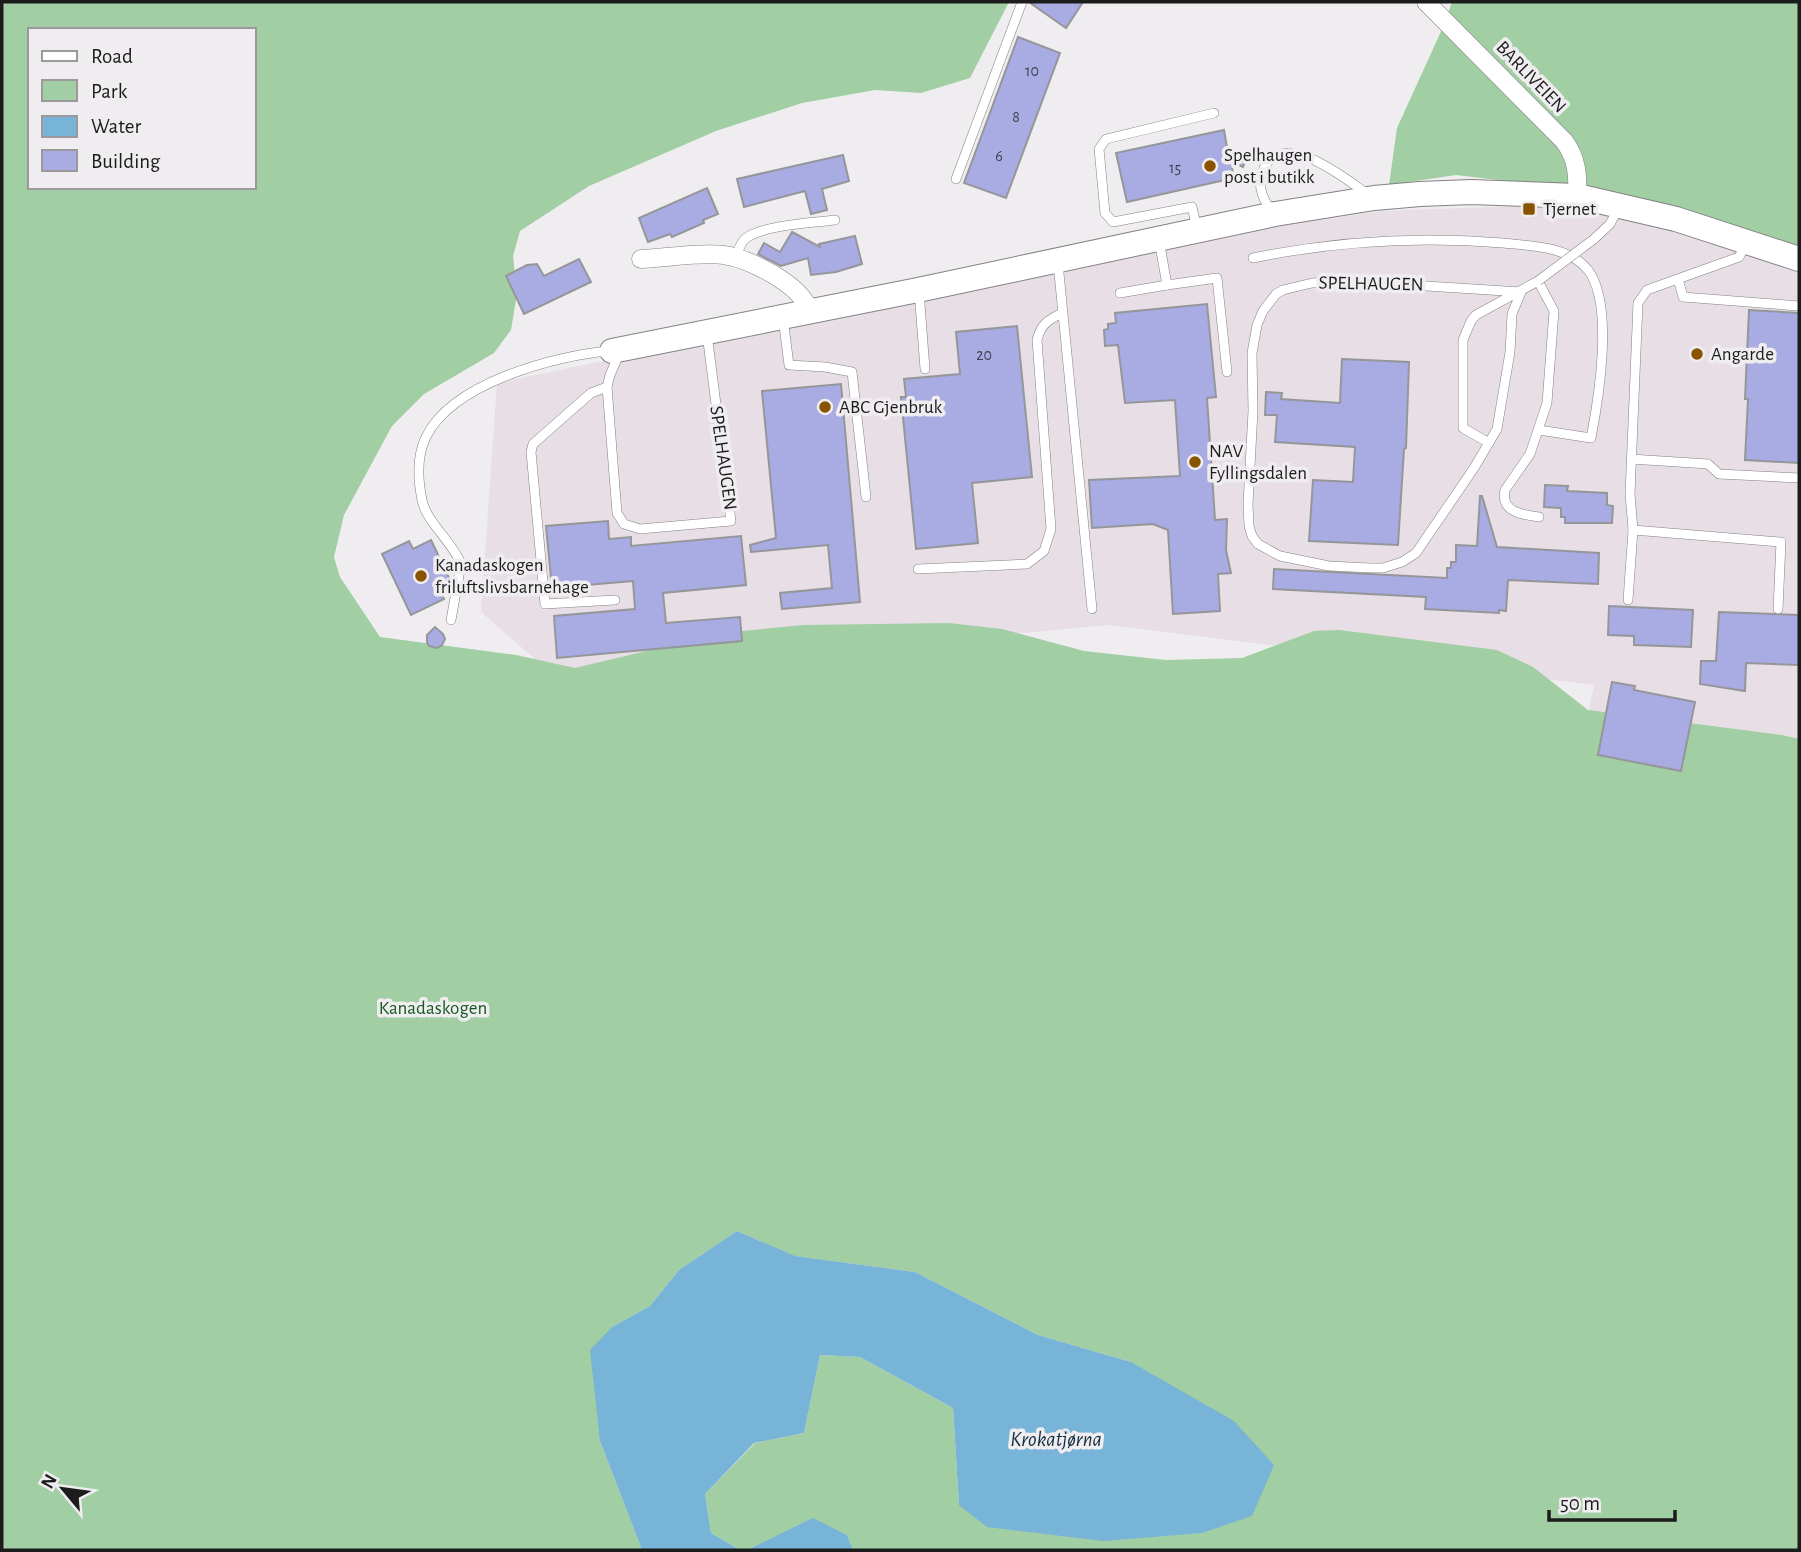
<svg xmlns="http://www.w3.org/2000/svg" width="1801" height="1552" font-family="'Alegreya Sans',sans-serif">
  <style>
    .built { fill: #e7dee6 }
    .green { fill: #a1cea3; fill-rule: evenodd }
    .water { fill: #78b3d8 }
    .building { fill: #a9abe3; stroke: #959699; stroke-width: 2 }
    .lines { fill: none; stroke-linecap: round; stroke-linejoin: round }
    .lane-casing { stroke: #848183; stroke-width: 10 }
    .street-casing { stroke: #848183; stroke-width: 19 }
    .secondary-casing { stroke: #848183; stroke-width: 26 }
    .lane { stroke: #fff; stroke-width: 9 }
    .street { stroke: #fff; stroke-width: 18 }
    .secondary { stroke: #fff; stroke-width: 24 }
    .lane-bridge-casing { stroke: #848183; stroke-width: 10; stroke-linecap: butt }
    .lane-bridge { stroke: #fff; stroke-width: 9 }
    .poi-dot { fill: #895400; stroke: #f0edf0; stroke-width: 2.5 }
    .labels { text-anchor: middle; dominant-baseline: central; stroke-width: 7; stroke-linejoin: round; paint-order: stroke }
    .number-label { font-size: 16px; fill: #40404e }
    .street-label { font-size: 19px; fill: #1d1c1d; stroke: #f0edf0 }
    .poi-label { font-size: 19px; fill: #1d1c1d; stroke: #f0edf0; text-anchor: start }
    .park-label { font-size: 19px; fill: #155a22; stroke: #f0edf0 }
    .water-label { font-size: 21px; font-style: italic; fill: #122e3e; stroke: #f0edf0 }
  </style>
  <rect width="100%" height="100%" fill="#f0edf0"/>
  <polygon class="built" points="1603,203 1799,269 1799,835 1575,779 1594,685 1108,625 557,678 481,612 497,383 1184,240 1381,211"/>
  <g class="green">
    <path d="M2,2h1007l-39,76 -49,15 -46,-3 -73,13 -86,28 -127,55 -69,45 -7,25 4,38 -6,36 -17,23 -70,41 -32,32 -48,89 -10,42 6,20 40,60 136,18 59,13 147,-35 82,-8 145,-2 53,6 82,22 82,9 76,-2 72,-27 25,-1 158,20 36,17 55,43 194,25 17,4v811h-946l-6,-15 -34,-16 -66,31h-7l-29,-17 -6,-39 50,-51 49,-10 16,-78 40,2 93,51 6,97 172,-143 -93,-27 -123,-63 -121,-16 -57,-25 -58,39 -29,36 -38,21 -12,114 42,109h-640zM30,30h224v157h-224z"/>
    <polygon points="1452,2 1799,2 1799,250 1601,192 1456,175 1389,185 1397,128 1443,27"/>
  </g>
  <g class="water">
    <polygon points="737,1231 795,1256 915,1272 1038,1335 1131,1362 1234,1421 1274,1465 1252,1516 1202,1533 1103,1541 987,1527 959,1505 953,1408 860,1357 820,1355 804,1433 754,1443 705,1494 711,1533 740,1550 642,1550 600,1441 590,1350 612,1327 650,1306 679,1270"/>
    <polygon points="813,1518 847,1535 853,1550 747,1550"/>
  </g>
  <g class="building">
    <polygon points="1029,2 1083,2 1066,28"/>
    <polygon points="1018,37 1060,53 1006,198 964,183"/>
    <polygon points="1224,130 1227,147 1248,155 1243,167 1231,162 1234,178 1127,202 1116,153"/>
    <polygon points="843,155 849,181 822,189 827,210 811,214 805,191 744,207 737,179"/>
    <polygon points="707,188 718,214 703,220 704,223 672,237 670,234 648,242 639,218"/>
    <polygon points="792,232 820,247 819,244 855,236 862,264 836,272 811,275 808,258 781,266 758,254 764,243 780,252"/>
    <polygon points="579,259 591,282 524,314 506,276 527,265 537,264 544,276"/>
    <polygon points="1207,304 1216,397 1207,398 1215,520 1227,519 1226,550 1231,573 1218,574 1220,611 1173,614 1168,530 1153,524 1092,528 1089,480 1180,476 1175,400 1125,403 1118,345 1105,346 1104,330 1108,329 1108,324 1116,323 1115,313"/>
    <polygon points="1749,310 1799,313 1799,463 1745,460 1748,399 1745,399"/>
    <polygon points="1017,326 1032,477 972,483 978,543 916,549 901,397 906,397 904,379 960,374 956,332"/>
    <polygon points="1342,359 1409,362 1406,448 1404,449 1398,545 1309,541 1313,480 1353,482 1355,447 1275,442 1277,415 1265,415 1266,392 1282,393 1281,399 1340,403"/>
    <polygon points="841,384 860,602 782,609 780,593 832,588 828,545 751,552 750,545 776,538 762,391"/>
    <polygon points="1545,485 1568,486 1567,491 1607,493 1607,505 1613,506 1612,523 1565,523 1565,517 1561,517 1561,508 1544,507"/>
    <polygon points="1480,496 1482,496 1497,547 1599,553 1598,584 1508,580 1506,611 1499,610 1499,613 1425,609 1426,597 1273,589 1274,569 1447,578 1447,568 1451,568 1451,562 1456,562 1456,545 1477,546"/>
    <polygon points="608,521 609,539 631,537 631,546 741,536 746,585 663,593 666,623 740,617 742,641 557,658 554,616 635,609 633,581 552,588 546,526"/>
    <polygon points="431,540 451,582 439,588 444,599 411,615 382,554 409,541 413,549"/>
    <polygon points="1609,606 1693,610 1691,647 1634,645 1634,636 1608,635"/>
    <polygon points="1719,612 1799,615 1799,665 1746,663 1745,691 1700,684 1701,661 1716,661"/>
    <polygon points="435,627 443,634 445,639 442,645 437,648 429,646 427,642 427,635"/>
    <polygon points="1612,682 1635,686 1634,690 1695,702 1681,771 1598,755"/>
  </g>
  <g class="lines">
    <defs>
      <g id="lane">
        <polyline points="956,179 1022,2"/>
        <path d="M1273,213c-9,-12 -16,-25 -11,-40 17,-48 81,4 104,20"/>
        <polyline points="1197,228 1192,207 1113,222 1105,213 1099,149 1106,139 1214,113"/>
        <polyline points="1594,239 1610,224 1619,207"/>
        <polyline points="1159,240 1167,285 1217,278 1227,372"/>
        <path d="M736,258c2,-7 4,-15 10,-20 18,-13 66,-15 89,-18"/>
        <path d="M1253,258c83,-17 165,-22 250,-15 27,3 66,3 85,27 26,34 11,127 3,168l-52,-8"/>
        <polyline points="1058,263 1092,609"/>
        <polyline points="1678,279 1683,297 1799,306"/>
        <polygon points="1347,281 1521,292 1512,314 1510,352 1497,429 1474,468 1416,553 1402,562 1383,568 1370,568 1329,566 1280,556 1258,544 1252,536 1249,526 1248,504 1253,411 1252,353 1257,325 1263,311 1276,294 1283,290 1312,283"/>
        <polyline points="919,291 925,369"/>
        <polyline points="1120,293 1167,285"/>
        <polyline points="783,318 789,365 825,367 852,372 866,497"/>
        <polyline points="607,387 617,513 624,524 640,529 731,521 707,334"/>
        <path d="M1489,443l-26,-15v-88l8,-19 5,-6 62,-34 16,30 -7,92 -17,51 -25,36c-5,22 18,25 34,27"/>
        <polyline points="1631,459 1708,464 1719,474 1799,478"/>
        <polyline points="1633,530 1781,542 1778,609"/>
        <path d="M918,569l109,-5 17,-13 7,-22 -14,-189c4,-16 11,-20 25,-27"/>
        <polyline points="615,600 545,604 531,452 533,444 591,393 607,387 610,375 619,354"/>
        <polyline points="1628,600 1633,530 1630,494 1638,303 1647,290 1739,257 1746,244"/>
        <path d="M451,620l10,-56c-8,-22 -35,-42 -39,-64 -4,-20 -5,-45 4,-63 26,-54 130,-82 184,-86"/>
      </g>
      <g id="street">
        <path d="M1426,2l138,139c13,17 14,34 13,55"/>
        <path d="M641,259c26,-1 58,-7 83,-4 26,4 76,29 85,55"/>
      </g>
      <polyline id="secondary" points="612,351 918,290 1275,214 1374,198 1420,194 1471,192 1577,196 1676,219 1799,259"/>
    </defs>
    <use href="#lane" class="lane-casing"/>
    <use href="#street" class="street-casing"/>
    <use href="#secondary" class="secondary-casing"/>
    <use href="#lane" class="lane"/>
    <use href="#street" class="street"/>
    <use href="#secondary" class="secondary"/>
    <defs>
      <polyline id="lane-bridge" points="1538,281 1594,239"/>
    </defs>
    <use href="#lane-bridge" class="lane-bridge-casing"/>
    <use href="#lane-bridge" class="lane-bridge"/>
  </g>
  <g class="poi-dot">
    <circle cx="1210" cy="166" r="7"/>
    <rect x="1522" y="202" width="14" height="14" rx="3.5"/>
    <circle cx="1697" cy="354" r="7"/>
    <circle cx="825" cy="407" r="7"/>
    <circle cx="1195" cy="462" r="7"/>
    <circle cx="421" cy="576" r="7"/>
  </g>
  <g class="labels">
    <g class="number-label">
      <text x="1032" y="71">10</text>
      <text x="1016" y="117">8</text>
      <text x="999" y="156">6</text>
      <text x="1175" y="168">15</text>
      <text x="984" y="355">20</text>
    </g>
    <g class="street-label">
      <text transform="translate(1531 77) rotate(46)">BARLIVEIEN</text>
      <text transform="translate(1371 284) rotate(1)">SPELHAUGEN</text>
      <text transform="translate(723 458) rotate(82)">SPELHAUGEN</text>
    </g>
    <g class="poi-label">
      <text x="1224" y="155">Spelhaugen<tspan x="1224" dy="22">post i butikk</tspan></text>
      <text x="1543" y="209">Tjernet</text>
      <text x="1711" y="354">Angarde</text>
      <text x="839" y="407">ABC Gjenbruk</text>
      <text x="1209" y="451">NAV<tspan x="1209" dy="22">Fyllingsdalen</tspan></text>
      <text x="435" y="565">Kanadaskogen<tspan x="435" dy="22">friluftslivsbarnehage</tspan></text>
    </g>
    <g class="park-label">
      <text x="433" y="1008">Kanadaskogen</text>
    </g>
    <g class="water-label">
      <text x="1056" y="1439">Krokatjørna</text>
    </g>
  </g>
  <rect width="1801" height="1552" fill="none" stroke="#1d1c1d" stroke-width="7"/>
  <rect x="28" y="28" width="228" height="161" fill="#f0edf0" stroke="#9c999c" stroke-width="2"/>
  <rect x="42" y="51" width="35" height="10" fill="#ffffff" stroke="#9c999c" stroke-width="2"/>
  <text x="91" y="63" font-size="21" fill="#1d1c1d">Road</text>
  <rect x="42" y="80" width="35" height="21" fill="#a1cea3" stroke="#9c999c" stroke-width="2"/>
  <text x="91" y="98" font-size="21" fill="#1d1c1d">Park</text>
  <rect x="42" y="116" width="35" height="21" fill="#78b3d8" stroke="#9c999c" stroke-width="2"/>
  <text x="91" y="133" font-size="21" fill="#1d1c1d">Water</text>
  <rect x="42" y="150" width="35" height="21" fill="#a9abe3" stroke="#9c999c" stroke-width="2"/>
  <text x="91" y="168" font-size="21" fill="#1d1c1d">Building</text>
  <g transform="translate(63 1489) rotate(299)" stroke="#f0edf0" stroke-width="5" paint-order="stroke">
  <path d="M0-5L12 26L0 18L-12 26Z" fill="#1d1c1d"/>
  <text y="-10" font-size="19" font-weight="bold" text-anchor="middle" fill="#1d1c1d">N</text>
  </g>
  <path d="M1549 1510v10h126v-10" fill="none" stroke="#1d1c1d" stroke-width="3.5"/>
  <text x="1560" y="1510" font-size="21" fill="#1d1c1d" stroke="#f0edf0" stroke-width="5" paint-order="stroke">50 m</text>
</svg>
